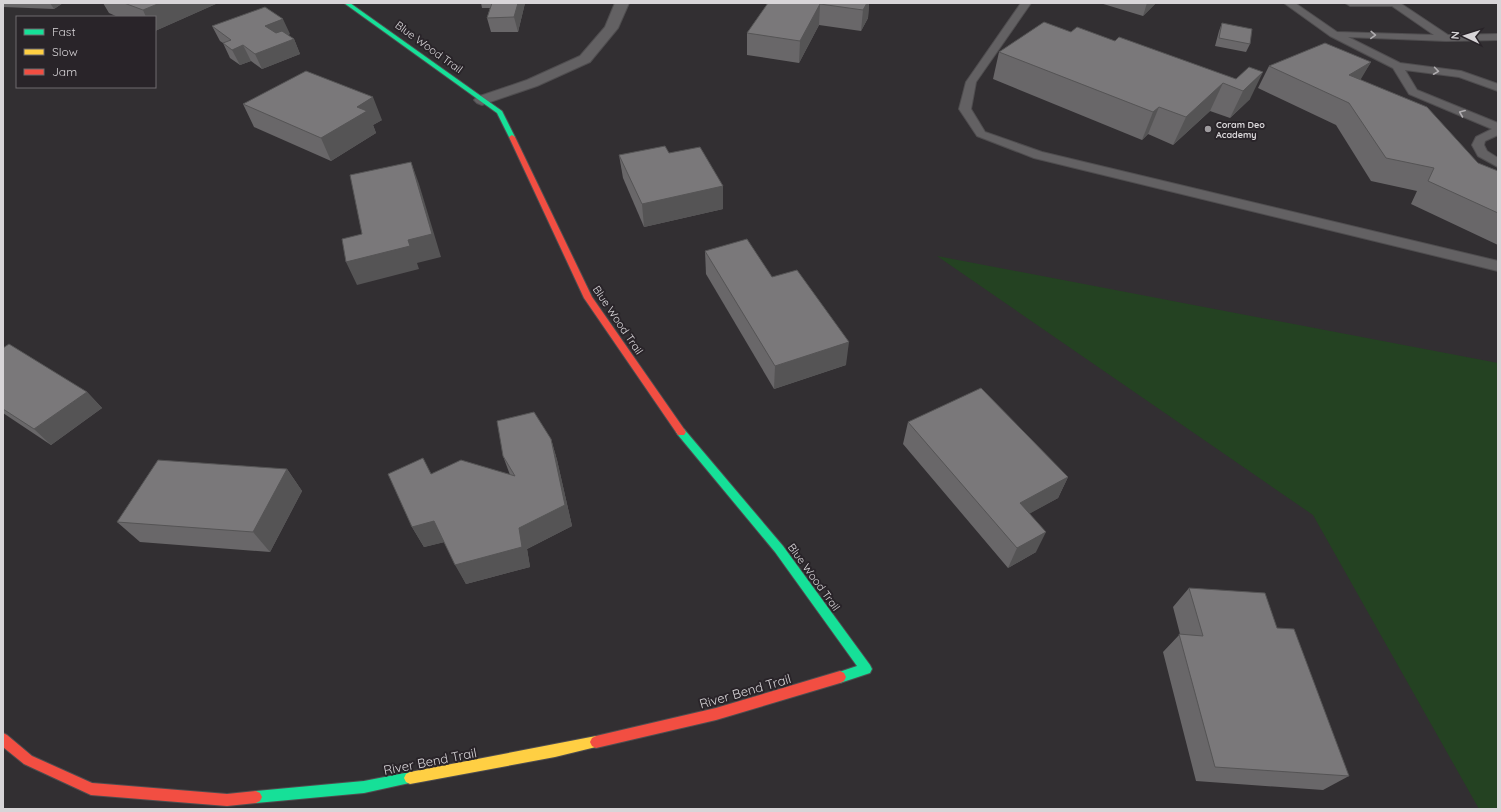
<svg xmlns="http://www.w3.org/2000/svg" width="1501" height="812" font-family="Quicksand,sans-serif">
  <style>
    .green { fill: #244222 }
    .lines { fill: none; stroke-linecap: round; stroke-linejoin: round }
    .lane-casing { stroke: #4f4d4f; stroke-width: 2 }
    .street-casing { stroke: #4f4d4f; stroke-width: 2 }
    .fast-casing { stroke: #4f4d4f; stroke-width: 2 }
    .slow-casing { stroke: #4f4d4f; stroke-width: 2 }
    .jam-casing { stroke: #4f4d4f; stroke-width: 2 }
    .lane { fill: #636163; fill-rule: evenodd }
    .street { fill: #636163; fill-rule: evenodd }
    .fast { fill: #16e098; fill-rule: evenodd }
    .slow { fill: #ffcf43; fill-rule: evenodd }
    .jam { fill: #f24e42; fill-rule: evenodd }
    .wall { fill: #696769 }
    .shaded-wall { fill: #555455 }
    .building { fill: #7a787a; stroke: #555455 }
    .oneway { stroke: #afacaf }
    .poi-dot { fill: #9e9b9e; stroke: #292429; stroke-width: 1.5 }
    .labels { text-anchor: middle; dominant-baseline: central; stroke-width: 4; stroke-linejoin: round; paint-order: stroke }
    .far-poi-label { font-size: 9px; font-weight: bold; fill: #d8d5d8; stroke: #292429; text-anchor: start }
    .street-label { font-size: 11px; fill: #d8d5d8; stroke: #292429 }
    .near-street-label { font-size: 13px; fill: #d8d5d8; stroke: #292429 }
  </style>
  <rect width="100%" height="100%" fill="#322f32"/>
  <polygon class="green" points="937,256 1498,363 1498,809 1479,809 1313,515"/>
  <g class="lines">
    <defs>
      <g id="lane">
        <polygon points="1021,3 1031,3 976,82 971,109 985,132 1042,152 1498,261 1498,271 1034,158 977,136 959,109 966,82"/>
        <polygon points="1284,3 1295,3 1337,32 1434,35 1392,6 1350,6 1345,3 1400,3 1448,35 1498,34 1498,40 1446,41 1348,37 1400,63 1461,71 1498,84 1498,91 1459,77 1405,70 1417,90 1498,123 1498,135 1485,141 1484,145 1487,151 1498,158 1498,167 1478,156 1472,145 1476,137 1492,129 1409,94 1393,68 1330,36"/>
      </g>
      <polygon id="street" points="615,3 629,3 618,28 590,62 537,86 487,103 482,105 477,103 474,100 477,97 527,80 580,56 605,27"/>
      <g id="fast">
        <polygon points="344,3 350,3 502,111 515,137 514,138 509,137 497,113"/>
        <polygon points="681,428 684,429 783,546 870,665 872,669 870,673 840,683 836,681 834,677 836,673 857,666 775,552 678,435 676,432 678,429"/>
        <polygon points="410,772 414,774 416,778 414,782 364,793 256,803 252,801 250,797 252,793 256,791 364,781"/>
      </g>
      <polygon id="slow" points="596,736 600,738 602,742 600,746 555,757 410,784 406,782 404,778 406,774 410,772"/>
      <g id="jam">
        <polygon points="512,135 515,137 592,297 684,429 686,432 684,435 678,435 584,298 509,137"/>
        <polygon points="840,671 844,673 846,677 844,681 840,683 716,720 596,748 592,746 590,742 592,738 596,736 716,708"/>
        <polygon points="3,733 7,735 32,756 92,783 227,794 256,791 260,793 262,797 260,801 256,803 227,806 91,795 24,764 3,747"/>
      </g>
    </defs>
    <use href="#lane" class="lane-casing"/>
    <use href="#street" class="street-casing"/>
    <use href="#fast" class="fast-casing"/>
    <use href="#slow" class="slow-casing"/>
    <use href="#jam" class="jam-casing"/>
    <use href="#lane" class="lane"/>
    <use href="#street" class="street"/>
    <use href="#fast" class="fast"/>
    <use href="#slow" class="slow"/>
    <use href="#jam" class="jam"/>
  </g>
  <g class="wall">
    <polygon points="3,3 63,3 54,9 3,7"/>
    <polygon points="103,3 218,3 155,31 155,17 118,17 109,13"/>
    <polygon points="481,3 525,3 518,32 491,32 487,18 490,8 482,8"/>
    <polygon points="768,3 869,3 868,18 861,31 819,25 799,63 747,55 747,33"/>
    <polygon points="1100,3 1156,3 1143,16"/>
    <polygon points="1222,23 1250,44 1246,52 1215,46 1219,31"/>
    <polygon points="212,26 290,34 288,35 294,39 300,54 262,69 251,61 240,65 230,58 223,43 220,41"/>
    <polygon points="1071,32 1115,41 1236,79 1250,99 1230,118 1210,111 1173,145 1148,134 1142,140 993,79 999,52"/>
    <polygon points="1371,62 1360,79 1478,163 1498,171 1498,245 1411,204 1417,191 1371,181 1336,125 1258,88 1269,66"/>
    <polygon points="243,104 382,120 373,125 376,133 331,161 254,127"/>
    <polygon points="669,153 723,186 723,209 644,227 623,178 619,155"/>
    <polygon points="705,251 772,277 846,365 774,389 706,274"/>
    <polygon points="3,348 87,392 102,408 51,445 3,413"/>
    <polygon points="908,422 1068,477 1058,498 1030,513 1036,552 1008,568 903,444"/>
    <polygon points="551,439 557,460 572,526 527,549 530,567 466,584 444,542 424,547 412,527 431,474 510,475 503,456"/>
    <polygon points="287,469 302,491 270,552 140,542 117,522"/>
    <polygon points="1189,588 1277,628 1349,776 1323,790 1196,781 1163,652 1180,634 1173,607"/>
  </g>
  <g class="shaded-wall">
    <polygon points="50,3 63,3 54,9"/>
    <polygon points="160,3 218,3 155,31 155,17 146,17 143,10"/>
    <polygon points="518,3 525,3 518,32 514,17"/>
    <polygon points="867,3 869,3 868,18 861,31 863,10"/>
    <polygon points="1147,3 1156,3 1143,16"/>
    <polygon points="820,4 819,25 799,63 800,41"/>
    <polygon points="283,19 290,34 271,41 265,26"/>
    <polygon points="294,39 300,54 262,69 255,54"/>
    <polygon points="243,45 251,61 240,65 232,50"/>
    <polygon points="1371,62 1358,84 1349,75"/>
    <polygon points="1263,72 1250,99 1230,118 1243,91"/>
    <polygon points="1223,83 1210,111 1173,145 1186,117"/>
    <polygon points="373,97 382,120 373,125 376,133 331,161 321,138 357,107"/>
    <polygon points="1159,107 1148,134 1142,140 1153,112"/>
    <polygon points="411,162 419,184 441,257 417,263 419,269 357,285 346,262 408,240"/>
    <polygon points="723,186 723,209 644,227 642,204"/>
    <polygon points="849,342 846,365 774,389 775,366"/>
    <polygon points="87,392 102,408 51,445 34,429"/>
    <polygon points="551,439 557,460 572,526 527,549 530,567 466,584 455,565 519,528"/>
    <polygon points="287,469 302,491 270,552 253,532"/>
    <polygon points="1068,477 1058,498 1011,524 1020,503"/>
    <polygon points="434,521 445,542 424,547 412,527"/>
    <polygon points="1046,532 1036,552 1008,568 1017,548"/>
  </g>
  <g class="building">
    <polygon points="124,3 160,3 143,10"/>
    <polygon points="492,3 518,3 514,17 487,18"/>
    <polygon points="768,3 867,3 863,10 820,4 800,41 747,33"/>
    <polygon points="265,7 283,19 265,26 276,33 282,31 294,39 255,54 243,45 232,50 223,43 231,40 212,26"/>
    <polygon points="1044,22 1071,32 1077,27 1115,41 1119,37 1236,79 1249,67 1263,72 1243,91 1223,83 1186,117 1159,107 1153,112 999,52"/>
    <polygon points="1222,23 1252,29 1250,44 1219,38"/>
    <polygon points="1325,43 1371,62 1349,75 1427,107 1478,163 1498,171 1498,213 1428,181 1434,168 1386,158 1349,103 1269,66"/>
    <polygon points="306,71 373,97 357,107 367,111 321,138 243,104"/>
    <polygon points="665,146 669,153 700,147 723,186 642,204 619,155"/>
    <polygon points="411,162 432,234 408,240 410,246 346,262 342,239 362,234 350,175"/>
    <polygon points="747,239 772,277 797,270 849,342 775,366 705,251"/>
    <polygon points="9,344 87,392 34,429 3,409 3,348"/>
    <polygon points="981,388 1068,477 1020,503 1046,532 1017,548 908,422"/>
    <polygon points="534,412 551,439 565,505 519,528 522,547 455,565 434,521 412,527 388,474 423,458 431,474 461,460 515,476 503,456 497,421"/>
    <polygon points="158,460 287,469 253,532 117,522"/>
    <polygon points="1189,588 1265,593 1277,628 1294,629 1349,776 1215,767 1179,634 1203,636"/>
  </g>
  <defs><path id="oneway-chevron" d="M-2-3.5L2.5 0L-2 3.5" fill="none" stroke-width="1.6" stroke-linecap="round" stroke-linejoin="round"/></defs>
  <g class="oneway">
    <use href="#oneway-chevron" transform="translate(1373 35) rotate(2)"/>
    <use href="#oneway-chevron" transform="translate(1436 71) rotate(8)"/>
    <use href="#oneway-chevron" transform="translate(1462 113) rotate(-158)"/>
  </g>
  <circle class="poi-dot" cx="1208" cy="129" r="4"/>
  <g class="labels">
    <g class="far-poi-label">
      <text x="1216" y="124">Coram Deo<tspan x="1216" dy="10">Academy</tspan></text>
    </g>
    <g class="street-label">
      <text transform="translate(429 47) rotate(36)">Blue Wood Trail</text>
      <text transform="translate(618 320) rotate(56)">Blue Wood Trail</text>
      <text transform="translate(814 577) rotate(54)">Blue Wood Trail</text>
    </g>
    <g class="near-street-label">
      <text transform="translate(745 691) rotate(-16)">River Bend Trail</text>
      <text transform="translate(430 761) rotate(-11)">River Bend Trail</text>
    </g>
  </g>
  <rect width="1501" height="812" fill="none" stroke="#d8d5d8" stroke-width="8"/>
  <rect x="16" y="16" width="140" height="72" fill="#292429" stroke="#6f6b6f"/>
  <rect x="24" y="29" width="20" height="6" fill="#16e098" stroke="#6f6b6f"/>
  <text x="52" y="36" font-size="12" fill="#d8d5d8">Fast</text>
  <rect x="24" y="49" width="20" height="6" fill="#ffcf43" stroke="#6f6b6f"/>
  <text x="52" y="56" font-size="12" fill="#d8d5d8">Slow</text>
  <rect x="24" y="69" width="20" height="6" fill="#f24e42" stroke="#6f6b6f"/>
  <text x="52" y="76" font-size="12" fill="#d8d5d8">Jam</text>
  <g transform="translate(1465 36) rotate(274)" stroke="#292429" stroke-width="3" paint-order="stroke">
  <path d="M0-3L7 15L0 10L-7 15Z" fill="#d8d5d8"/>
  <text y="-6" font-size="11" font-weight="bold" text-anchor="middle" fill="#d8d5d8">N</text>
  </g>
</svg>
